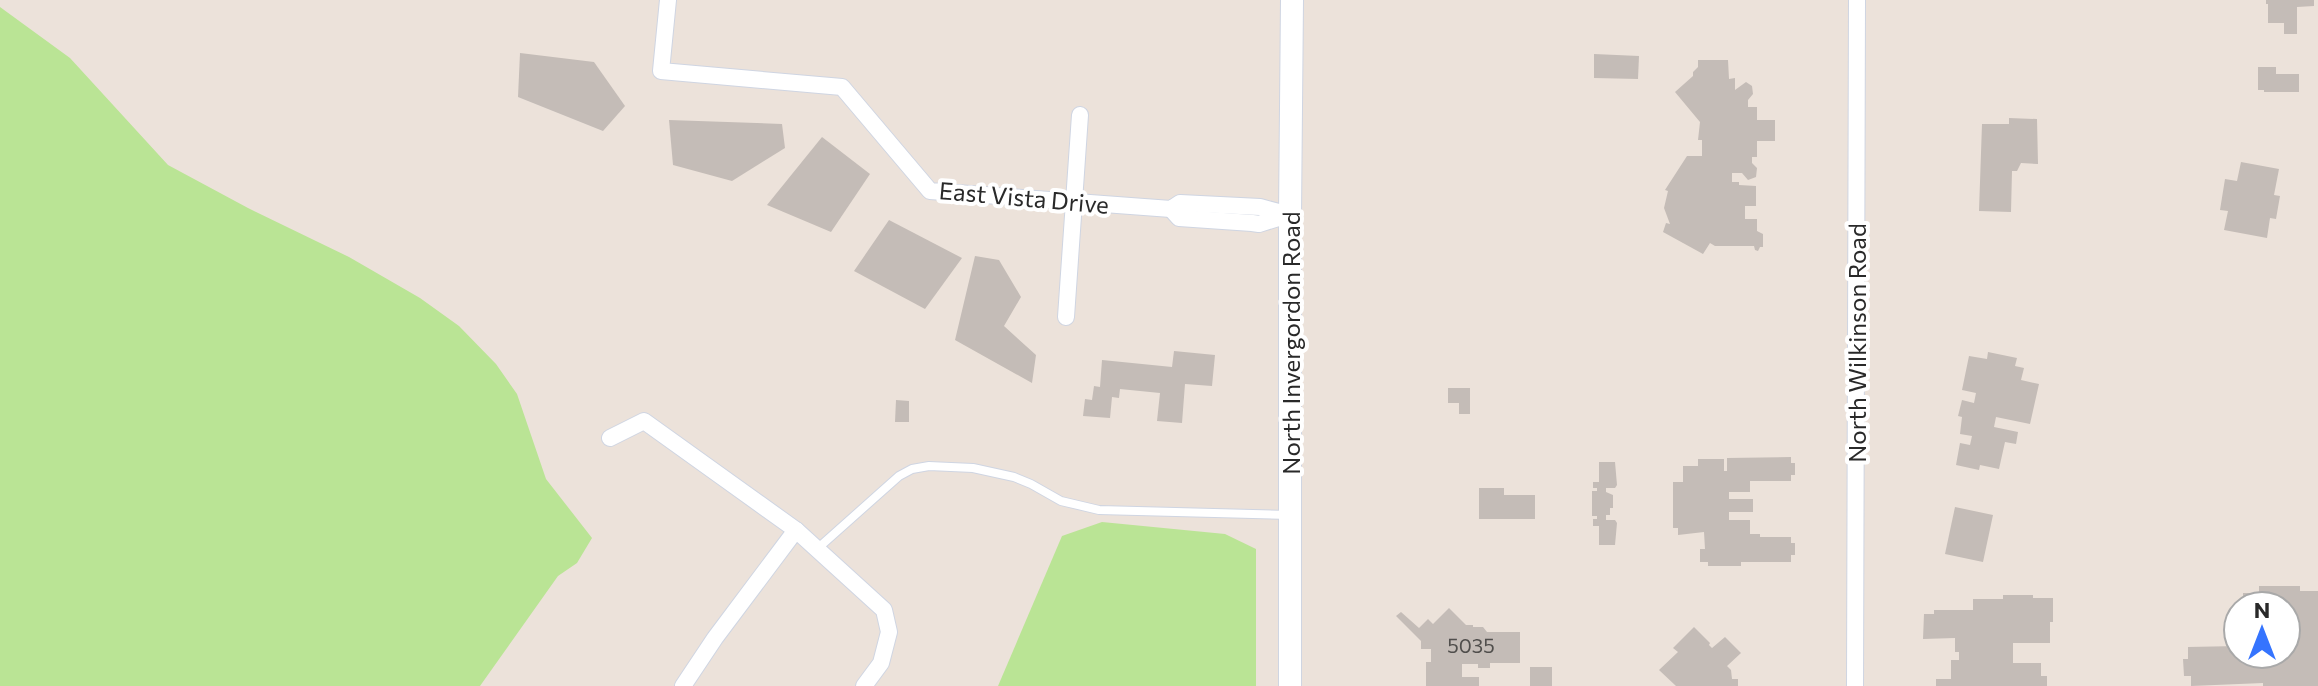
<svg xmlns="http://www.w3.org/2000/svg" width="2318" height="686" font-family="Commissioner,sans-serif">
  <style>
    .green { fill: #bae495 }
    .building { fill: #c4bcb7 }
    .lines { fill: none; stroke-linecap: round; stroke-linejoin: round }
    .service-casing { stroke: #cfd5e2; stroke-width: 10 }
    .minor-casing { stroke: #cfd5e2; stroke-width: 18 }
    .tertiary-casing { stroke: #cfd5e2; stroke-width: 24 }
    .service { stroke: #fff; stroke-width: 8 }
    .minor { stroke: #fff; stroke-width: 16 }
    .tertiary { stroke: #fff; stroke-width: 22 }
    .labels { text-anchor: middle; dominant-baseline: central; stroke-width: 8; stroke-linejoin: round; paint-order: stroke }
    .number-label { font-size: 20px; fill: #504e4c }
    .street-label { font-size: 24px; fill: #292929; stroke: #fff }
  </style>
  <rect width="100%" height="100%" fill="#ece2da"/>
  <g class="green">
    <polygon points="0,7 70,58 168,165 248,208 349,257 420,298 459,326 496,364 517,394 546,479 592,538 577,563 558,576 480,686 0,686"/>
    <polygon points="1102,522 1225,534 1256,549 1256,686 998,686 1062,536"/>
  </g>
  <g class="building">
    <polygon points="2266,0 2314,0 2314,6 2297,7 2297,34 2284,34 2284,23 2268,23 2268,4 2266,4"/>
    <polygon points="520,53 594,62 625,106 603,131 518,97"/>
    <polygon points="1594,54 1639,56 1638,79 1594,78"/>
    <polygon points="1698,60 1728,60 1729,79 1735,78 1735,90 1746,82 1752,86 1753,94 1748,100 1748,107 1757,107 1757,120 1775,120 1775,141 1757,141 1757,157 1752,157 1752,163 1757,168 1756,177 1748,180 1742,173 1732,173 1732,182 1739,182 1739,185 1756,186 1756,206 1745,206 1745,219 1757,219 1757,231 1763,234 1763,247 1760,247 1758,251 1755,250 1754,246 1715,246 1710,243 1703,254 1663,232 1666,223 1670,224 1664,208 1668,191 1665,190 1687,156 1702,156 1702,140 1698,140 1700,122 1675,92 1693,76 1693,72 1698,67"/>
    <polygon points="2258,67 2276,67 2276,74 2299,74 2299,92 2264,92 2264,90 2258,90"/>
    <polygon points="2009,118 2037,119 2038,164 2021,163 2017,171 2012,171 2011,212 1979,211 1982,124 2009,124"/>
    <polygon points="669,120 782,124 785,148 732,181 673,165"/>
    <polygon points="822,137 870,174 831,232 767,205"/>
    <polygon points="2241,162 2279,169 2274,195 2280,196 2276,219 2270,218 2267,238 2224,230 2228,211 2220,210 2225,179 2237,181"/>
    <polygon points="889,220 962,258 925,309 854,271"/>
    <polygon points="975,256 999,260 1021,297 1004,326 1036,355 1032,383 955,340"/>
    <polygon points="1174,351 1215,355 1212,386 1185,384 1182,423 1157,421 1160,393 1120,389 1119,398 1112,397 1110,418 1083,416 1085,399 1092,400 1094,386 1100,387 1102,360 1172,367"/>
    <polygon points="1988,352 2017,358 2015,366 2024,368 2021,380 2039,384 2030,424 1996,417 1994,427 2018,432 2016,444 2005,442 1999,469 1980,465 1979,470 1956,465 1960,443 1970,445 1972,436 1960,434 1962,417 1958,416 1962,400 1974,403 1976,393 1962,390 1969,356 1987,359"/>
    <polygon points="1448,388 1470,388 1470,414 1459,414 1459,403 1448,403"/>
    <polygon points="896,400 909,401 909,422 895,422"/>
    <polygon points="1791,457 1791,463 1795,463 1795,475 1791,475 1791,481 1750,481 1750,492 1729,492 1729,499 1753,499 1753,512 1729,512 1729,520 1750,520 1750,534 1760,534 1760,537 1791,537 1791,543 1795,543 1795,555 1791,555 1791,562 1741,562 1741,566 1708,566 1708,562 1700,562 1700,549 1705,549 1704,532 1678,535 1678,528 1673,528 1673,482 1683,482 1683,466 1698,466 1698,459 1724,459 1724,471 1727,471 1727,458"/>
    <polygon points="1599,462 1615,462 1617,485 1615,488 1606,488 1606,492 1613,495 1613,508 1610,508 1610,515 1606,515 1606,520 1615,520 1617,523 1615,545 1599,545 1599,526 1593,526 1593,519 1597,519 1597,516 1592,516 1592,491 1597,491 1597,488 1593,488 1593,482 1599,482"/>
    <polygon points="1479,488 1504,488 1504,495 1535,495 1535,519 1479,519"/>
    <polygon points="1955,507 1993,515 1983,562 1945,554"/>
    <polygon points="2259,586 2300,586 2300,591 2318,591 2318,686 2263,686 2263,683 2191,686 2191,676 2184,676 2183,659 2188,659 2188,647 2238,646 2238,654 2286,654 2286,606 2243,606 2243,593 2259,593"/>
    <polygon points="2003,595 2033,595 2033,598 2053,598 2053,622 2050,622 2050,643 2013,643 2013,663 2041,663 2041,676 2047,676 2047,686 1936,686 1936,679 1951,679 1951,660 1959,660 1959,652 1955,652 1955,638 1923,639 1924,614 1934,614 1934,610 1973,610 1973,599 2003,599"/>
    <polygon points="1449,608 1466,625 1473,625 1473,627 1483,627 1487,632 1520,632 1520,663 1490,663 1490,668 1478,668 1478,664 1462,664 1462,677 1479,677 1479,686 1426,686 1426,662 1431,662 1431,649 1421,649 1421,641 1396,616 1401,612 1419,628 1428,619 1433,624"/>
    <polygon points="1694,627 1710,643 1709,645 1712,648 1725,637 1741,653 1727,666 1731,670 1732,679 1738,679 1738,686 1676,686 1659,670 1678,652 1673,648"/>
    <rect x="1530" y="667" width="22" height="19"/>
  </g>
  <g class="lines">
    <defs>
      <polyline id="service" points="817,549 899,476 912,469 929,466 973,468 1014,477 1031,484 1061,501 1099,510 1290,515"/>
      <g id="minor">
        <polyline points="668,0 661,71 842,87 930,191 1171,209 1180,203 1260,207 1290,215"/>
        <polyline points="1171,209 1179,218 1252,223 1259,224 1288,215"/>
        <polyline points="1066,317 1080,115"/>
        <polyline points="610,438 644,421 796,530 884,610 889,632 881,663 864,686"/>
        <polyline points="683,686 715,638 796,530"/>
        <polyline points="1855,686 1857,0"/>
      </g>
      <polyline id="tertiary" points="1290,686 1290,215 1292,0"/>
    </defs>
    <use href="#service" class="service-casing"/>
    <use href="#minor" class="minor-casing"/>
    <use href="#tertiary" class="tertiary-casing"/>
    <use href="#service" class="service"/>
    <use href="#minor" class="minor"/>
    <use href="#tertiary" class="tertiary"/>
  </g>
  <g class="labels">
    <g class="number-label">
      <text x="1471" y="645">5035</text>
    </g>
    <g class="street-label">
      <text transform="translate(1024 197) rotate(5)">East Vista Drive</text>
      <text transform="translate(1290 343) rotate(-90)">North Invergordon Road</text>
      <text transform="translate(1856 343) rotate(-90)">North Wilkinson Road</text>
    </g>
  </g>
  <g transform="translate(2262 630)"><circle r="38" fill="#ffffff" stroke="#a9a9a9" stroke-width="2"/>
  <path d="M0-6L14 30L0 20L-14 30Z" fill="#3574fe"/>
  <text y="-12" font-size="22" font-weight="bold" text-anchor="middle" fill="#292929">N</text>
  </g>
</svg>
